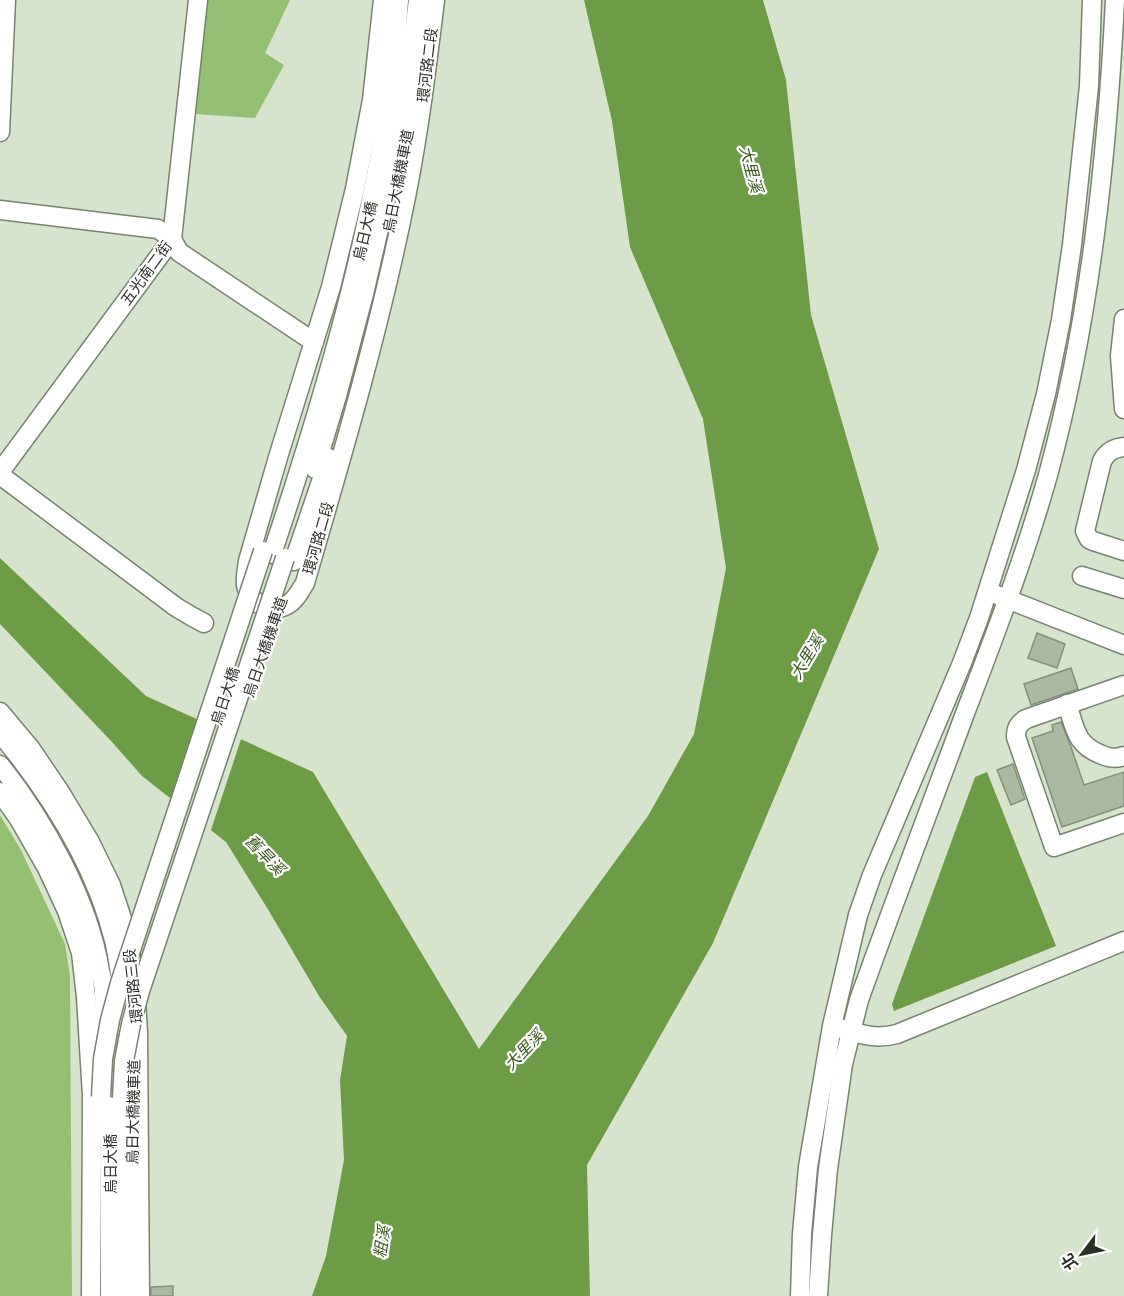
<svg xmlns="http://www.w3.org/2000/svg" width="1124" height="1296" font-family="Poppins,'Noto Sans TC',sans-serif">
  <style>
    .green { fill: #94c073 }
    .water { fill: #6d9c47 }
    .pier { fill: #d6e4cd }
    .building { fill: #abb8a2; stroke: #84907b; stroke-width: 1.5 }
    .lines { fill: none; stroke-linecap: round; stroke-linejoin: round }
    .minor-casing { stroke: #76836e; stroke-width: 21 }
    .minor { stroke: #fff; stroke-width: 18 }
    .minor-bridge-casing { stroke: #76836e; stroke-width: 21; stroke-linecap: butt }
    .minor-bridge { stroke: #fff; stroke-width: 18 }
    .labels { text-anchor: middle; dominant-baseline: central; stroke-width: 4.5; stroke-linejoin: round; paint-order: stroke }
    .street-label { font-size: 15px; fill: #2c3128; stroke: #fff }
    .water-label { font-size: 16px; font-style: italic; fill: #3b5a20; stroke: #fff }
  </style>
  <rect width="100%" height="100%" fill="#d6e4cd"/>
  <g class="green">
    <polygon points="207,0 290,0 265,53 284,65 255,118 194,114"/>
    <polygon points="0,815 21,850 65,944 70,976 72,1296 0,1296"/>
  </g>
  <g class="water">
    <polygon points="584,0 763,0 786,80 811,315 879,549 713,943 587,1165 590,1296 312,1296 326,1256 344,1160 340,1080 347,1036 319,996 269,911 226,842 142,776 112,742 0,624 0,558 146,696 313,772 479,1049 648,816 694,734 726,568 703,419 630,247 612,121"/>
    <polygon points="987,772 1056,946 894,1011 892,1004 975,777"/>
  </g>
  <polygon class="pier" points="200,717 242,736 210,833 171,803"/>
  <g class="building">
    <polygon points="1037,633 1065,644 1057,668 1028,658"/>
    <polygon points="1071,668 1078,689 1031,705 1024,684"/>
    <polygon points="1061,722 1070,744 1084,785 1124,772 1124,806 1062,827 1032,738 1053,731 1052,725"/>
    <polygon points="1013,764 1025,799 1011,805 997,770"/>
    <polygon points="173,1286 173,1296 151,1296 151,1287"/>
  </g>
  <g class="lines">
    <defs>
      <g id="minor">
        <path d="M383,0l-11,100 -17,89 -24,98 -52,167 -31,107c-1,8 -3,16 -2,24 3,18 24,29 41,20 8,-4 13,-14 18,-22 37,-127 75,-255 101,-386 13,-65 21,-131 29,-197"/>
        <polyline points="0,132 6,0"/>
        <polyline points="0,210 158,229 172,239 179,252 314,342"/>
        <polyline points="1124,319 1120,356 1124,409"/>
        <path d="M1124,447c-11,1 -17,5 -22,14l-17,70 4,8 4,2 31,10"/>
        <polyline points="315,469 337,396 364,294 387,194 405,104 418,0"/>
        <polyline points="0,472 172,239 198,0"/>
        <polyline points="0,475 176,607 191,616 204,623"/>
        <path d="M272,554c60,-180 114,-364 127,-554"/>
        <polyline points="294,561 329,458"/>
        <polyline points="1082,576 1124,589"/>
        <polyline points="997,595 1124,645"/>
        <path d="M1124,685l-98,34c-8,5 -10,9 -10,18l38,110 70,-24"/>
        <path d="M1067,704c8,23 8,40 33,50 9,4 15,5 24,2"/>
        <polyline points="0,712 31,749 60,792 90,842 111,885 127,934 135,983 138,1033 140,1296"/>
        <path d="M0,733c49,59 95,131 114,207 7,29 9,60 12,90"/>
        <path d="M0,765c44,55 89,136 100,206 2,7 4,15 4,23 1,13 -2,28 -2,41"/>
        <polyline points="0,792 19,819 47,868 67,911 81,953 86,997 92,1096 91,1296"/>
        <path d="M839,1028c21,6 37,12 58,6l227,-93"/>
        <polyline points="109,1097 110,1296"/>
        <polyline points="122,1098 123,1296"/>
        <polyline points="800,1296 802,1234 808,1167 832,1026 858,915 872,875 962,663 979,618 1026,470 1046,394 1061,320 1072,245 1089,86 1092,0"/>
        <path d="M818,1296l4,-61 6,-66 15,-105 16,-64c34,-95 70,-189 105,-284 30,-79 61,-159 84,-241 42,-155 59,-316 67,-475"/>
      </g>
    </defs>
    <use href="#minor" class="minor-casing"/>
    <use href="#minor" class="minor"/>
    <defs>
      <g id="minor-bridge">
        <polyline points="101,1097 103,1059 110,1020 120,983 263,551"/>
        <polyline points="122,1098 124,1061 131,1024 140,991 285,558"/>
      </g>
    </defs>
    <use href="#minor-bridge" class="minor-bridge-casing"/>
    <use href="#minor-bridge" class="minor-bridge"/>
  </g>
  <g class="labels">
    <g class="street-label">
      <text transform="translate(427 65) rotate(-83)">環河路二段</text>
      <text transform="translate(398 181) rotate(-79)">烏日大橋機車道</text>
      <text transform="translate(365 231) rotate(-77)">烏日大橋</text>
      <text transform="translate(146 273) rotate(-54)">五光南二街</text>
      <text transform="translate(318 538) rotate(-74)">環河路二段</text>
      <text transform="translate(265 647) rotate(-71)">烏日大橋機車道</text>
      <text transform="translate(225 696) rotate(-72)">烏日大橋</text>
      <text transform="translate(133 986) rotate(-96)">環河路三段</text>
      <text transform="translate(133 1112) rotate(-89)">烏日大橋機車道</text>
      <text transform="translate(110 1164) rotate(-90)">烏日大橋</text>
    </g>
    <g class="water-label">
      <text transform="translate(751 169) rotate(75)">大里溪</text>
      <text transform="translate(807 657) rotate(-59)">大里溪</text>
      <text transform="translate(265 855) rotate(46)">舊旱溪</text>
      <text transform="translate(524 1050) rotate(-46)">大里溪</text>
      <text transform="translate(382 1242) rotate(-81)">粗溪</text>
    </g>
  </g>
  <g transform="translate(1082 1254) rotate(238)" stroke="#ffffff" stroke-width="4.5" paint-order="stroke">
  <path d="M0-4.5L10 22L0 15L-10 22Z" fill="#2c3128"/>
  <text y="-9" font-size="16" font-weight="bold" text-anchor="middle" fill="#2c3128">北</text>
  </g>
</svg>
